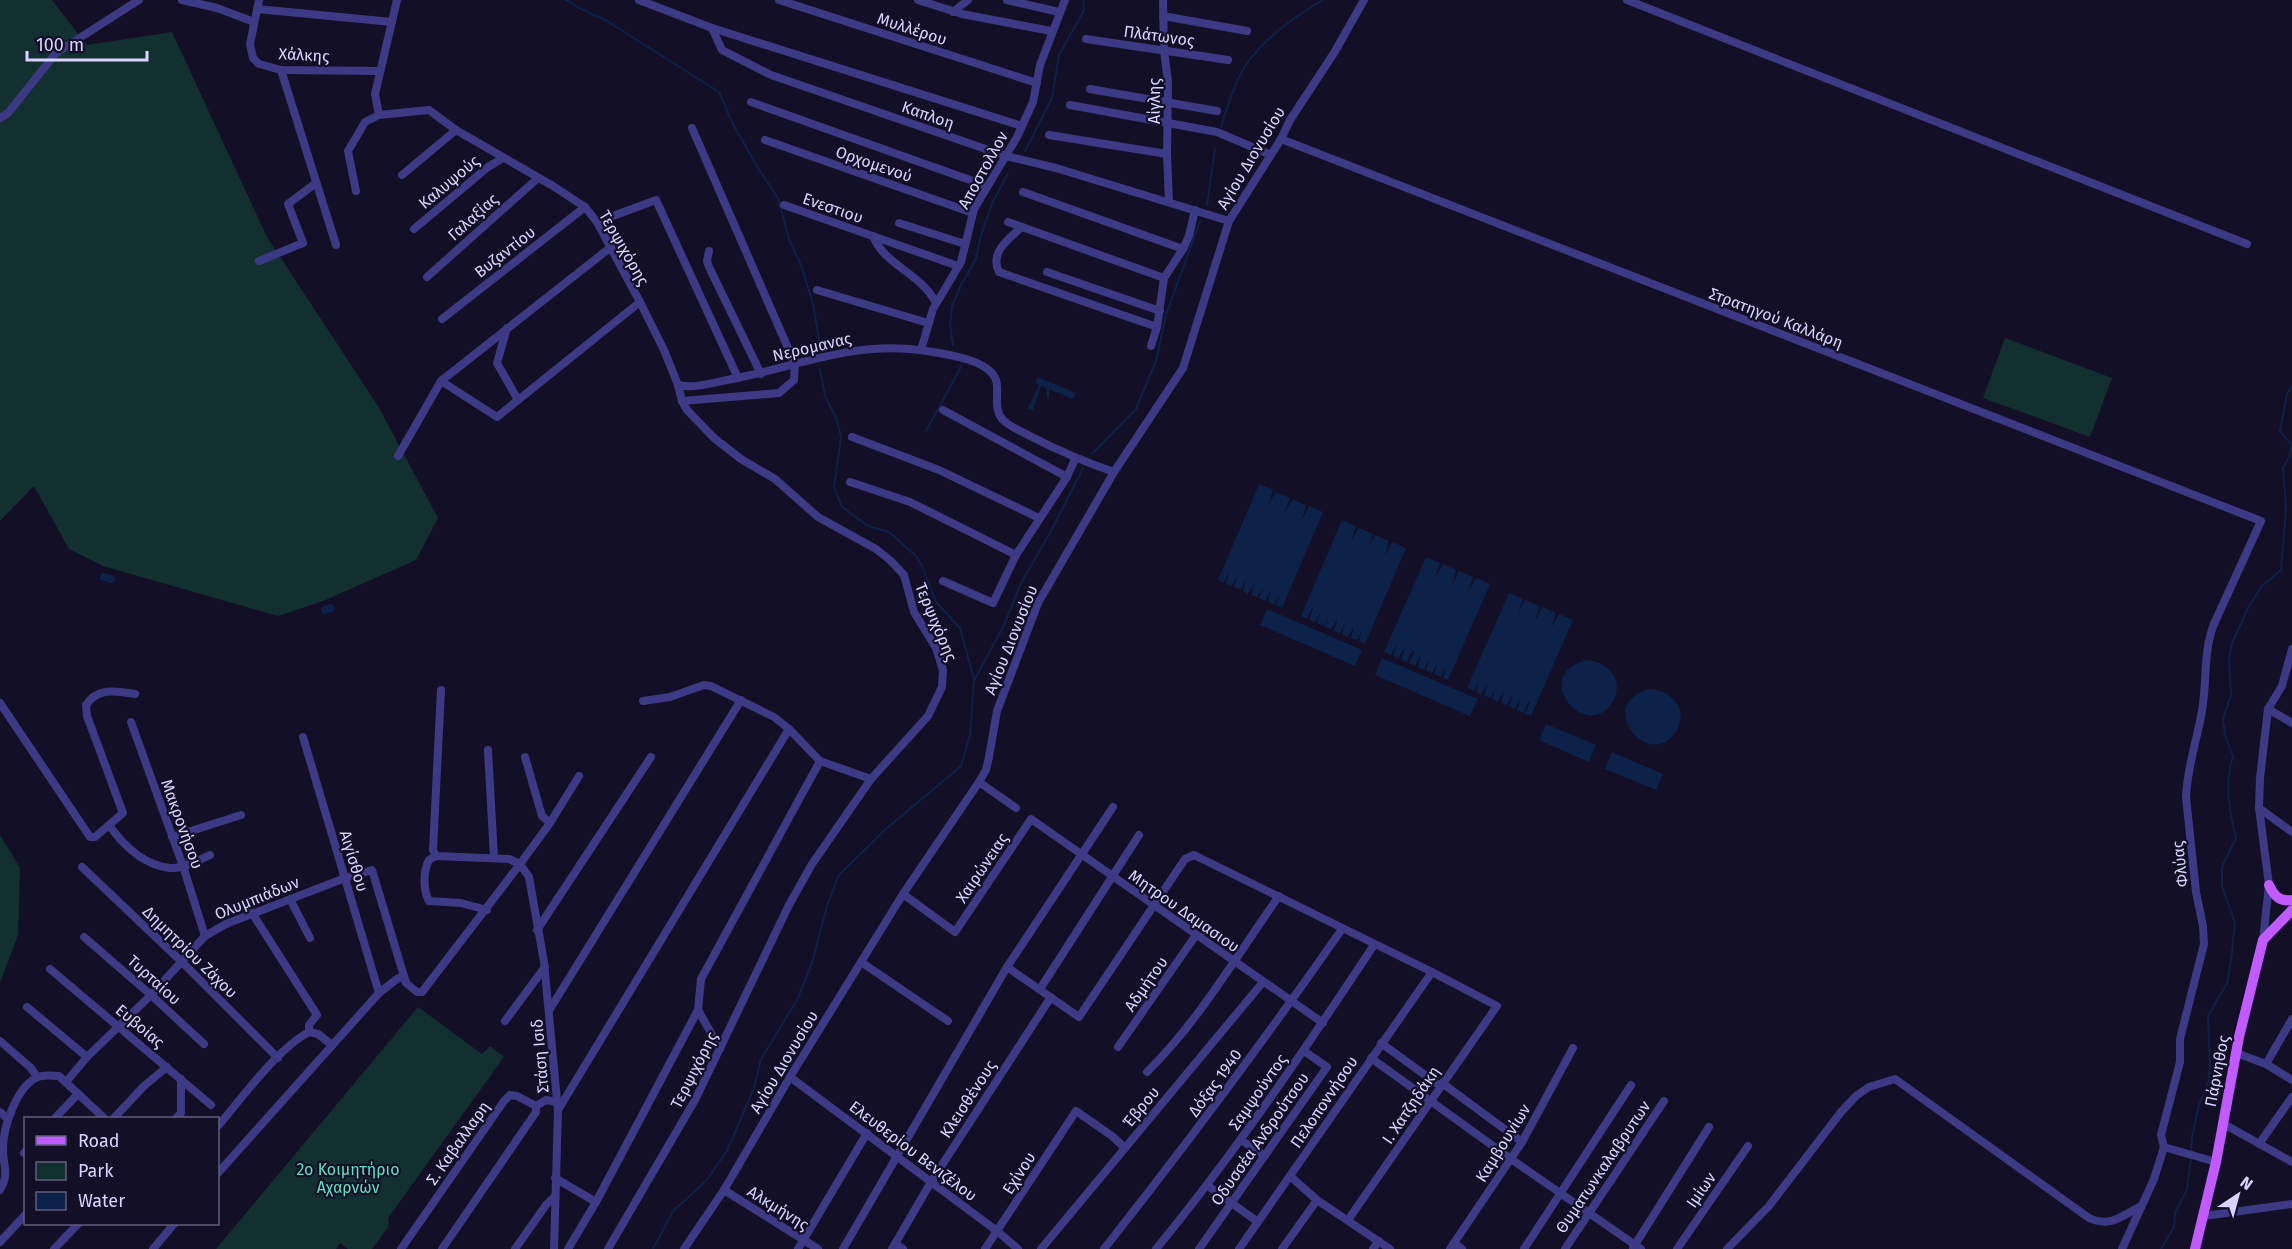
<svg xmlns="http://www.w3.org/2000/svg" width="2292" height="1249" font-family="'Fira Sans',sans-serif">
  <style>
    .green { fill: #12302f }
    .water { fill: #0c2248 }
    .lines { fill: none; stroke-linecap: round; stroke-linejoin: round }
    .stream { stroke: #0c2248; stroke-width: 2 }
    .canal { stroke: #0c2248; stroke-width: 8 }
    .minor { stroke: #3d3a85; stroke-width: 8 }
    .major { stroke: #c25bff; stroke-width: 10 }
    .labels { text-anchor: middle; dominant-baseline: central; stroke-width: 4.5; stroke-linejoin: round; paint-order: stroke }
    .street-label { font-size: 16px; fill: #d9d4ff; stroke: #130f26 }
    .park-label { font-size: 16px; fill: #5fe0c0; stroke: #130f26 }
  </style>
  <rect width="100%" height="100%" fill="#130f26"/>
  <g class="green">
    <polygon points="0,0 52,0 87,45 172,32 267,237 378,406 438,518 416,560 323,601 278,616 103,566 69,549 34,486 0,521"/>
    <polygon points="2005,338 2112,378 2090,437 1983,398"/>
    <polygon points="0,835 20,868 18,935 0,983"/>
    <polygon points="418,1007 482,1054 490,1046 504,1057 388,1218 389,1226 372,1249 348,1249 340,1243 336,1249 216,1249"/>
  </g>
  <g class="water">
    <polygon points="1038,377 1076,393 1073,399 1041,386 1033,410 1028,408 1039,385 1035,383"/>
    <polygon points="1259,484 1273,490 1268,505 1276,492 1290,498 1285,512 1293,499 1306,505 1302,520 1309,506 1323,512 1282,608 1276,605 1280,594 1274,605 1268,602 1271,590 1265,601 1259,598 1264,587 1257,597 1251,595 1255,582 1248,594 1243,591 1246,579 1241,590 1234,587 1238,575 1232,586 1226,584 1229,572 1224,583 1218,580"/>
    <polygon points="1342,520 1356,526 1351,541 1359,528 1373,534 1368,548 1375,535 1389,541 1385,556 1392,542 1406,548 1365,644 1359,641 1362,629 1357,640 1351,638 1354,626 1348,637 1342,634 1345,622 1340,633 1334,631 1338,618 1331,629 1325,627 1329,615 1324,626 1317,623 1321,611 1315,622 1309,620 1313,608 1312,608 1307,619 1301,616"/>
    <polygon points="1426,557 1440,563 1435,578 1443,564 1456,570 1452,585 1459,571 1473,577 1468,592 1476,578 1490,584 1448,680 1443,678 1446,666 1441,677 1434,674 1438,662 1432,673 1426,670 1429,658 1424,670 1418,667 1421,654 1415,666 1409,663 1414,652 1412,651 1407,662 1401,660 1405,647 1398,659 1393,656 1397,644 1391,655 1384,652"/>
    <polygon points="1509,593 1523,599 1518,613 1525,600 1539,606 1535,621 1542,607 1556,613 1551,628 1559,614 1573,620 1531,716 1525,714 1530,702 1528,702 1524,713 1517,710 1521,698 1515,709 1509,706 1513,695 1512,695 1507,705 1501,703 1504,690 1498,702 1492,699 1496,687 1490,698 1484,695 1488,683 1481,694 1476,692 1479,680 1474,691 1467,688"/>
    <polygon points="1267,609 1362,650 1355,666 1260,625"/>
    <polygon points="1382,658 1478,699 1470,716 1375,675"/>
    <path d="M1586,660c21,1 39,19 27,41 -25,44 -85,-25 -27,-41z"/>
    <path d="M1649,689c21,1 40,19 28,41 -25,44 -85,-24 -28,-41z"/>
    <polygon points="1546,724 1596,745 1589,762 1539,740"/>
    <polygon points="1612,752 1663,774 1656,790 1605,769"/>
  </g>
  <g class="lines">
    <g class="stream">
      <polyline points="566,0 581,9 607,21 719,92 733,124 758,168 778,198 789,239 802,268 813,304 820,346"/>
      <path d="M1221,127c7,-23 15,-50 30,-69 19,-24 46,-43 72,-58"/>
      <polyline points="1025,151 1052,98 1059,55 1084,10 1083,0"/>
      <polyline points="1207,205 1215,148"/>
      <polyline points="953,345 950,325 952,306 961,285 976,259 981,235 992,204 1008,173"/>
      <polyline points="820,369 825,396 836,418 841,437 834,487 842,507 868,526 889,532 916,556 922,566 936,602 960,628 974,679"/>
      <polyline points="1048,397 1048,388"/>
      <polyline points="926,431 962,365"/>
      <polyline points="1092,454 1136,409 1156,361 1166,315 1200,221"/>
      <path d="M2191,1153l1,-16 7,-32 9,-23 2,-16 -2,-50 19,-33 4,-23 4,-37 -13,-37v-19l14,-29c-7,-26 -12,-56 -3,-81l-8,-22 -2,-16 8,-24 -2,-36 3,-16 17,-37 13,-20 19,-16 5,-62 -3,-40 6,-11 3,-12 -12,-14 7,-37 5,-8"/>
      <polyline points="653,1249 673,1211 706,1181 727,1151 754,1088 761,1059 797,1000 812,963 827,906 839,875 887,828 961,766 970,735 974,681 1004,625 1021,583 1050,533 1083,468"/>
      <polyline points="2161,1249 2174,1227 2175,1213 2187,1190 2191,1158"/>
    </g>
    <g class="canal">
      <polyline points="104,577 111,579"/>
      <polyline points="325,610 331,608"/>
    </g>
    <g class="minor">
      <polyline points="182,0 217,8 254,22"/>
      <polyline points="259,0 250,44 253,58 259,64 281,70 379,71"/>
      <polyline points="639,0 712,28 722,50 771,75 1006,156 1056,168 1229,221"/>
      <polyline points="779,0 1037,83"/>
      <polyline points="918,0 962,14 1051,31"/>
      <polyline points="1007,0 1059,12"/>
      <polyline points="1163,0 1164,50 1168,82 1167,154 1169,202"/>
      <polyline points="1627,0 2247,244"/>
      <polyline points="257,9 392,22"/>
      <polyline points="953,12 968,0"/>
      <polyline points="1163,16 1247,31"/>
      <polyline points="712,28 1022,126"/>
      <polyline points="1086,39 1228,60"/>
      <polyline points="281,70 336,245"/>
      <polyline points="1090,89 1217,111"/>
      <polyline points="751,102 987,186"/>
      <polyline points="1070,105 1217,132 1271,155"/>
      <polyline points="379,115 375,94 397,0"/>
      <polyline points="0,118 8,113 56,53 139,0"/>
      <polyline points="1049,135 1167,154"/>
      <path d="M1281,139l980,382 -47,103c-11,27 -7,59 -12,87 -5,29 -15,57 -16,86l10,95 7,34 1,18 -24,95v23l-19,73 3,12 -10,32 -32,70"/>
      <polyline points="765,140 973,213"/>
      <polyline points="402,175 456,130"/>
      <polyline points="356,191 348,151 365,122 379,115 429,110 456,130 553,186 585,207 597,222 640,302 664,350 678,385 682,401 687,410 714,438 741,459 775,479 818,517 876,549 891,561 904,575 914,612 936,648 943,670 942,687 928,716 871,779 812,864 789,905 695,1100 608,1249"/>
      <polyline points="1023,192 1183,249 1189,236 1195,210"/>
      <polyline points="784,205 958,266"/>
      <polyline points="597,222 656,200 738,378"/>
      <polyline points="1008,222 1164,278"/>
      <polyline points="899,223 965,244"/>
      <path d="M1022,227c-13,11 -33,26 -23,45l158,55"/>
      <polyline points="414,229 488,167 503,158"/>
      <path d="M873,236c11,29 48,37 63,67"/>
      <polyline points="709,251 707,261 709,267 761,374"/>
      <polyline points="259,261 303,243 288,204 316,183"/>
      <polyline points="1047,272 1160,311"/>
      <polyline points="427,277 538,178"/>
      <polyline points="817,290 928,323"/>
      <polyline points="442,319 585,207"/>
      <polyline points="507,328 497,363 518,400"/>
      <polyline points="1151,346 1157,327 1164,278 1183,249"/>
      <polyline points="921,350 933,309 961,262 974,209 1017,137 1033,102 1040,65 1065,0"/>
      <polyline points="441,381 497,417 640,302"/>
      <path d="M678,385c17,4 37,-3 54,-6 64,-12 120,-38 188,-29 20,3 76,9 77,35 1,12 -3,25 6,35 7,7 18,11 27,16 29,15 52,25 84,36"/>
      <polyline points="682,401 779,393 794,380 795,364 692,128"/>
      <polyline points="943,410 1067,477"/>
      <polyline points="852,437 939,470 1039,518"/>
      <polyline points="398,456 441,381 611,247"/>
      <polyline points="850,482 910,502 1016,555"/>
      <polyline points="943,581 993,603 1016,555 1067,477 1075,459"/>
      <polyline points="441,690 433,850 436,856 509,859 520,864 529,877 544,962 558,1111 554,1249"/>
      <polyline points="643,701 670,697 704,685 711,686 774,717 789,729 820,761 701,979 698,1010 720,1049"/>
      <path d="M0,703l90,134h5l28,-24 -36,-97 -1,-11c12,-18 30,-14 49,-11"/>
      <polyline points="2268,709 2292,723"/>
      <polyline points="131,722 183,866 205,936"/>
      <polyline points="303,737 379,993"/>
      <polyline points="488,750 494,858"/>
      <polyline points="525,757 542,816 550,823"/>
      <polyline points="820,761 871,779"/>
      <polyline points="979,782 1016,808"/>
      <polyline points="2259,808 2292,832"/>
      <path d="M109,825c14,20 35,40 61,43 12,1 28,-8 40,-13"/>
      <polyline points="172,837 241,815"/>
      <path d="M436,856l-7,4c-6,11 -6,30 0,41l32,2 26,7"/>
      <polyline points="82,867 182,962 278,1058"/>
      <polyline points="903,894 955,932 1031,819 1323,1023"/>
      <polyline points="290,899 310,938"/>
      <polyline points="252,913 317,1015 309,1025 309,1032"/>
      <polyline points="537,930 651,757"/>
      <polyline points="84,937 151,995 204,1044"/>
      <polyline points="2263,940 2269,885 2259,808 2260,778 2268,709 2282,686 2292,649"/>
      <polyline points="861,962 948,1021"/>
      <polyline points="1007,967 1079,1017 1185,859 1194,855 1432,972 1497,1006 1348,1220"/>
      <polyline points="50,969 211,1105"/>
      <polyline points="1040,989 1139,835"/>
      <polyline points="27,1007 87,1057"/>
      <polyline points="550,1009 741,700"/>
      <polyline points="505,1021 545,967"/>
      <polyline points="0,1041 31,1068 37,1077"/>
      <polyline points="1381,1043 1440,1086"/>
      <polyline points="1118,1047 1196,935"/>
      <polyline points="2236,1053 2266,1064 2292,1080"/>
      <polyline points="1371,1058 1511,1159 1641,1249"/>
      <polyline points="2266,1064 2292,1019"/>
      <path d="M1147,1072c52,-51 90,-117 132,-176"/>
      <polyline points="790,1077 997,1231 1018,1249"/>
      <polyline points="66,1082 87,1057 151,995 205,936 226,924 345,878 372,870 406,983 417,992 422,992 520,864 550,823 579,776"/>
      <polyline points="1442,1083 1522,1142"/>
      <polyline points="558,1110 789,729"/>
      <polyline points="0,1112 8,1119"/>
      <polyline points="55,1118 78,1094"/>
      <polyline points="114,1118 144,1086 167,1067"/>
      <polyline points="176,1118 181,1113 181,1079"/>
      <polyline points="2222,1123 2292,1162"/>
      <path d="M218,1126c24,-28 59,-77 91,-94l9,2 14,11"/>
      <polyline points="1241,1140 1265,1156"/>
      <polyline points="2259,1144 2292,1097"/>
      <polyline points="2164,1147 2216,1162"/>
      <polyline points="24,1153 26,1151"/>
      <polyline points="218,1173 379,993 397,979 404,976"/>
      <polyline points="1290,1176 1317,1200 1390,1249"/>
      <polyline points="555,1178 596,1202"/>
      <polyline points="1208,1186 1258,1222"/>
      <path d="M0,1190c10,-18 3,-22 3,-41 0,-21 13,-61 33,-71 7,-4 16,-2 23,-2l45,42"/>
      <polyline points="724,1190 818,1249"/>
      <polyline points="2204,1216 2292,1204"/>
      <polyline points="0,1242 26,1214"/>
      <polyline points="1454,1243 1462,1249"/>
      <polyline points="895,1244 903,1249"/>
      <polyline points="1633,1248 1709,1127"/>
      <polyline points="54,1249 78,1224"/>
      <polyline points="153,1249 174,1224"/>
      <polyline points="401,1249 504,1101 510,1095 517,1096 536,1106 546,1100 557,1102"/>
      <polyline points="442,1249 536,1112 536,1106"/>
      <polyline points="515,1249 546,1205 555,1196"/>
      <polyline points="568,1249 596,1202 698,1010"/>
      <polyline points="684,1249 724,1190 790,1077 903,894 979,782 986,770 989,757 997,711 1038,603 1114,472 1183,368 1229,221 1281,139 1290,120 1334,53 1364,0"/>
      <polyline points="798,1249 867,1133"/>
      <polyline points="843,1249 1007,967 1113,807"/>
      <polyline points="892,1249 931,1182 1051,997"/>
      <polyline points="985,1249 1076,1111 1112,1136 1125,1148"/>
      <polyline points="1041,1249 1263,982"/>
      <path d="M1104,1249c82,-104 162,-211 238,-320"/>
      <path d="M1156,1249c80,-97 149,-200 218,-304"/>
      <polyline points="1199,1249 1327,1067 1304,1051"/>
      <polyline points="1239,1249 1432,972"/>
      <polyline points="1282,1249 1317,1200"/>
      <polyline points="1373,1249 1379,1241"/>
      <polyline points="1450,1249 1522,1142 1573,1048"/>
      <polyline points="1524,1249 1631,1085"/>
      <polyline points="1565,1249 1664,1101"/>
      <polyline points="1677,1249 1748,1146"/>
      <path d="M1727,1249l42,-43 72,-94 15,-16 13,-9 26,-8 194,139c21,10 33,-2 52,-12"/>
    </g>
    <g class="major">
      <path d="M2269,885c5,11 11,17 23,15"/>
      <polyline points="2195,1249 2216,1162 2239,1037 2263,940 2292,910"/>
    </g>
  </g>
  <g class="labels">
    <g class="street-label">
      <text transform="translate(912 29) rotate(18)">Μυλλέρου</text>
      <text transform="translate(1159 36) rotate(8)">Πλάτωνος</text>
      <text transform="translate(304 55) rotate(3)">Χάλκης</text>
      <text transform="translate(1154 101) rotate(-90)">Αίγλης</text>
      <text transform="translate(928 115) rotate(19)">Καπλοη</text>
      <text transform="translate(1251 158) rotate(-59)">Αγίου Διονυσίου</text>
      <text transform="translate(874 164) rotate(19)">Ορχομενού</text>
      <text transform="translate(983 170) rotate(-61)">Αποστολλον</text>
      <text transform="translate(449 182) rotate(-40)">Καλυψούς</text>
      <text transform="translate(833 208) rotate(19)">Ενεστιου</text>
      <text transform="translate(473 217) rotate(-42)">Γαλαξίας</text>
      <text transform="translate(624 248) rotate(60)">Τερψιχόρης</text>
      <text transform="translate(505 252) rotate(-38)">Βυζαντίου</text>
      <text transform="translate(1776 318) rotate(21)">Στρατηγού Καλλάρη</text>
      <text transform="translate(812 347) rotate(-13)">Νερομανας</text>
      <text transform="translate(936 622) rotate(67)">Τερψιχόρης</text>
      <text transform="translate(1011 640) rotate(-68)">Αγίου Διονυσίου</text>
      <text transform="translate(182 824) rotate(70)">Μακρονήσου</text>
      <text transform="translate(354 861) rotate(73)">Αιγίσθου</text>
      <text transform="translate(2180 864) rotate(-96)">Φλύας</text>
      <text transform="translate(982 868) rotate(-56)">Χαιρώνειας</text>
      <text transform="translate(257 898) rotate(-22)">Ολυμπιάδων</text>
      <text transform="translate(1184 911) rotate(35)">Μητρου Δαμασιου</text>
      <text transform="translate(190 952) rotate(44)">Δημητρίου Ζάχου</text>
      <text transform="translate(154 980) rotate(42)">Τυρταίου</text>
      <text transform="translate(1146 984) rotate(-55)">Αδμήτου</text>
      <text transform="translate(140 1026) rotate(40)">Ευβοίας</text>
      <text transform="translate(540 1056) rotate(-95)">Στάση Ισιδ</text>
      <text transform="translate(784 1062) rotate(-59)">Αγίου Διονυσίου</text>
      <text transform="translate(694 1070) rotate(-63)">Τερψιχόρης</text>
      <text transform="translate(2217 1071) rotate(-79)">Πάρνηθος</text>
      <text transform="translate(1215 1083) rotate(-54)">Δόξας 1940</text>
      <text transform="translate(1258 1092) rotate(-55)">Σαμψούντος</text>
      <text transform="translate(968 1099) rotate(-57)">Κλεισθένους</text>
      <text transform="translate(1324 1102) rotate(-56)">Πελοποννήσου</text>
      <text transform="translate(1411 1105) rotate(-56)">Ι. Χατζηδάκη</text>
      <text transform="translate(1141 1107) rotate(-50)">Έβρου</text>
      <text transform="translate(1260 1139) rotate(-55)">Οδυσσέα Ανδρούτσου</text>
      <text transform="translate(458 1143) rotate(-55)">Σ. Καβαλλαρη</text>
      <text transform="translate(1503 1143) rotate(-58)">Καμβουνίων</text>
      <text transform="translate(913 1151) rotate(37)">Ελευθερίου Βενιζέλου</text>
      <text transform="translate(1603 1167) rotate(-56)">Θυματωνκαλαβρυτων</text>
      <text transform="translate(1019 1173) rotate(-57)">Εχίνου</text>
      <text transform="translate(1701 1190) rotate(-55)">Ιμίων</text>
      <text transform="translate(778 1208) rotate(32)">Αλκμήνης</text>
    </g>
    <g class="park-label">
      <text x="348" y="1169">2ο Κοιμητήριο<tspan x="348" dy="18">Αχαρνών</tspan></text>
    </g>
  </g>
  <rect x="24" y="1117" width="195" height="108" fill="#130f26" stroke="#625e7d" stroke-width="1.5"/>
  <rect x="36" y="1136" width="30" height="9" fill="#c25bff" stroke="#625e7d" stroke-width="1.5"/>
  <text x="78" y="1147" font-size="18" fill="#d9d4ff">Road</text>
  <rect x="36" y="1162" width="30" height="18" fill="#12302f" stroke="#625e7d" stroke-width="1.5"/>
  <text x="78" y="1177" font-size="18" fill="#d9d4ff">Park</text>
  <rect x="36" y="1192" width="30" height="18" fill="#0c2248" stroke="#625e7d" stroke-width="1.5"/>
  <text x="78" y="1207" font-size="18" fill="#d9d4ff">Water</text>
  <g transform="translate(2238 1195) rotate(36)" stroke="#130f26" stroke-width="4.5" paint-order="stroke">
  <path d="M0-4.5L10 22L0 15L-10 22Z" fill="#d9d4ff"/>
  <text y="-9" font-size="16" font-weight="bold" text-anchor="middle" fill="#d9d4ff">N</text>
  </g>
  <path d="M27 51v9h120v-9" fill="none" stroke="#d9d4ff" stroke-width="3"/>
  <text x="36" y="51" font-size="18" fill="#d9d4ff" stroke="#130f26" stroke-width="4.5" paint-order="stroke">100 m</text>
</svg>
